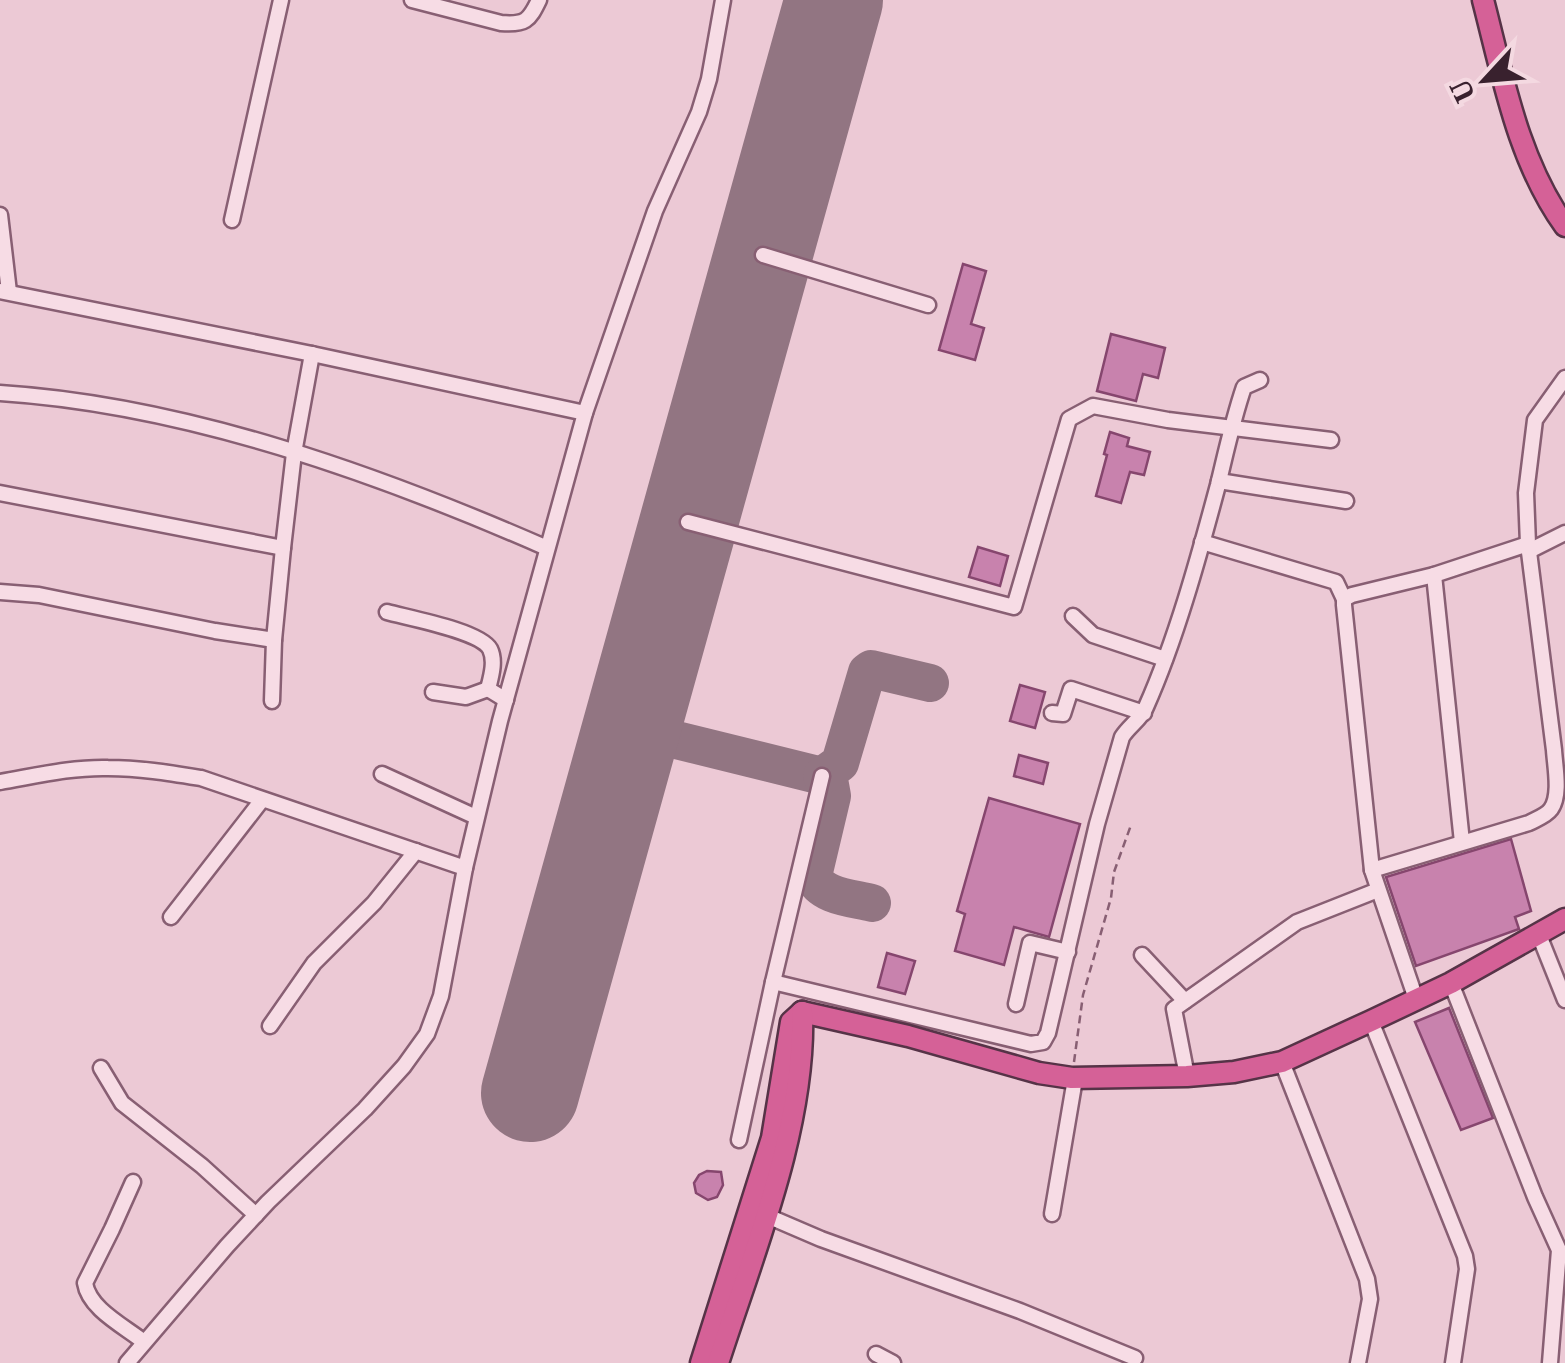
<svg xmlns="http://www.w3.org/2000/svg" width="1565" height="1363" font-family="'Noto Serif',serif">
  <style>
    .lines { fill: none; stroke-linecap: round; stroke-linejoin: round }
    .taxiway { stroke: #927582; stroke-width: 38 }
    .runway { stroke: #927582; stroke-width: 98 }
    .building { fill: #c882ad; stroke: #86466e; stroke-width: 2.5 }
    .minor-casing { stroke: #885f73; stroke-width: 19 }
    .highway-casing { stroke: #563347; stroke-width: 25 }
    .path { stroke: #885f73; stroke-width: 2.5; stroke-dasharray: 8 5; stroke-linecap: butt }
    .minor { stroke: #f7dce5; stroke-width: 14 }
    .highway { stroke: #d56197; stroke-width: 20 }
  </style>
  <rect width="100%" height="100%" fill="#ecc9d5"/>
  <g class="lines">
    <g class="taxiway">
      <polyline points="640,698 650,721 664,737"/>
      <path d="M623,758l17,-12 24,-9 158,39 8,9 2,11 -19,80c8,21 40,22 59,27"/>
      <polyline points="822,776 840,763 867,672 871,669 930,683"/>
    </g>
    <polyline class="runway" points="530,1093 834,0"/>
  </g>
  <g class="building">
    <polygon points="963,264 986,271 971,324 984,328 975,360 939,350"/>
    <polygon points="1111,334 1165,348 1158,378 1143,374 1136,401 1097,391"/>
    <polygon points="1110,432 1129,438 1127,446 1150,452 1144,475 1130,472 1121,503 1096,496 1107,455 1104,454"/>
    <polygon points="978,547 1008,556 1000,586 969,577"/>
    <polygon points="1020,685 1045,692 1035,728 1010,721"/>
    <polygon points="1019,755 1048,763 1043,784 1014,776"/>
    <polygon points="989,798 1080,824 1049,937 1014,927 1004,965 955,951 965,914 957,911"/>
    <polygon points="1511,839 1531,911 1515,917 1519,929 1416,966 1386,877"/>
    <polygon points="887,953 915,961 905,994 878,987"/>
    <polygon points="1449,1008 1493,1118 1461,1130 1415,1022"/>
    <polygon points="707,1171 721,1172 723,1185 717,1197 708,1200 696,1193 694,1183 699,1175"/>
  </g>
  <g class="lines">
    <defs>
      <g id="minor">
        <path d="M412,0l89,23c24,2 28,-2 38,-23"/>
        <polyline points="0,215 9,292"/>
        <polyline points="232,220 281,0"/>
        <polyline points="763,255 928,305"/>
        <polyline points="0,291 312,354 585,413"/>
        <path d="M0,393c186,12 378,81 547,155"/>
        <polyline points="1219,481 1346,501"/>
        <polyline points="0,493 283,548 294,453 312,354"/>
        <polyline points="688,522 1014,607 1069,419 1093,406 1168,420 1331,440"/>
        <polyline points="1202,542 1336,582 1344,599"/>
        <polyline points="1529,551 1565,533"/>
        <polyline points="0,592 39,595 215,631 274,640 283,548"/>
        <path d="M387,612c22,6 93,19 103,37 6,12 1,28 -2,40l18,11"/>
        <polyline points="1073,616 1093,635 1165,659"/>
        <polyline points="433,692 466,697 488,689"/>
        <polyline points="272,701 274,640"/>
        <polyline points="1052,713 1063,714 1071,689 1144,713"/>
        <polyline points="382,774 476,817"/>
        <path d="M0,782c35,-6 72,-15 108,-14 32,0 62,5 93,10l264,90"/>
        <polyline points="1462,842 1434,575 1528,544"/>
        <path d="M1372,870l157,-47c7,-4 17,-7 22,-14 10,-14 4,-42 3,-59l-26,-206 -2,-51 9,-73 30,-42"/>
        <polyline points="171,917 262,800"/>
        <polyline points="1539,935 1565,1000"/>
        <polyline points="1142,955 1185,1001"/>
        <path d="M773,982l258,62 12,-2 5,-9 49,-209 25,-87c7,-11 19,-18 24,-30 30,-67 53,-151 72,-222 8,-33 15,-66 26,-98l16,-7"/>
        <polyline points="1451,983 1535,1197 1559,1250 1550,1363"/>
        <polyline points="1416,999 1372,870 1344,605 1344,599 1352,595 1434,575"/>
        <polyline points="1016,1004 1030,943 1068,952"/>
        <polyline points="1371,1021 1465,1256 1467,1269 1453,1363"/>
        <polyline points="270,1026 314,963 374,903 416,851"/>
        <polyline points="1282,1062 1367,1279 1370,1299 1358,1363"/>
        <polyline points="101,1068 122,1103 202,1166 256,1215"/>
        <polyline points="1187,1076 1174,1009 1297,922 1378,890"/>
        <polyline points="739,1140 773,982 822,776"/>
        <path d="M133,1182l-21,47 -27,54c4,26 39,43 59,59"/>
        <polyline points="1052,1214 1075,1079"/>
        <polyline points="765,1215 821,1239 1020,1311 1135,1358"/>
        <polyline points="876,1354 893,1363"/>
        <polyline points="127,1363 227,1246 268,1202 365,1109 404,1066 427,1034 441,996 465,868 500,721 585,413 655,211 699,112 709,79 723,0"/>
      </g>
      <g id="highway">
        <path d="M1483,0c20,77 35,161 82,226"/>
        <polyline points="802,1012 908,1036 1039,1073 1072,1078 1187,1076 1234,1072 1282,1062 1371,1021 1451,983 1565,919"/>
        <polyline points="701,1363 772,1138 791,1022 802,1012"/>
        <path d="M718,1363c35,-109 88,-236 84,-351"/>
      </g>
    </defs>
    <use href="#minor" class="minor-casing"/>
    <use href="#highway" class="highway-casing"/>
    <polyline class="path" points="1074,1062 1083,995 1111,898 1114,872 1131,825"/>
    <use href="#minor" class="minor"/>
    <use href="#highway" class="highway"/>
  </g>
  <g transform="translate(1485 80) rotate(244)" stroke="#f4d9e1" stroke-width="8" paint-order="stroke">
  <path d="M0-8L18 38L0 25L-18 38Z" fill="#39212e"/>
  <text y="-15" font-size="28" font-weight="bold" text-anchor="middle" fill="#39212e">U</text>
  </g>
</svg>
